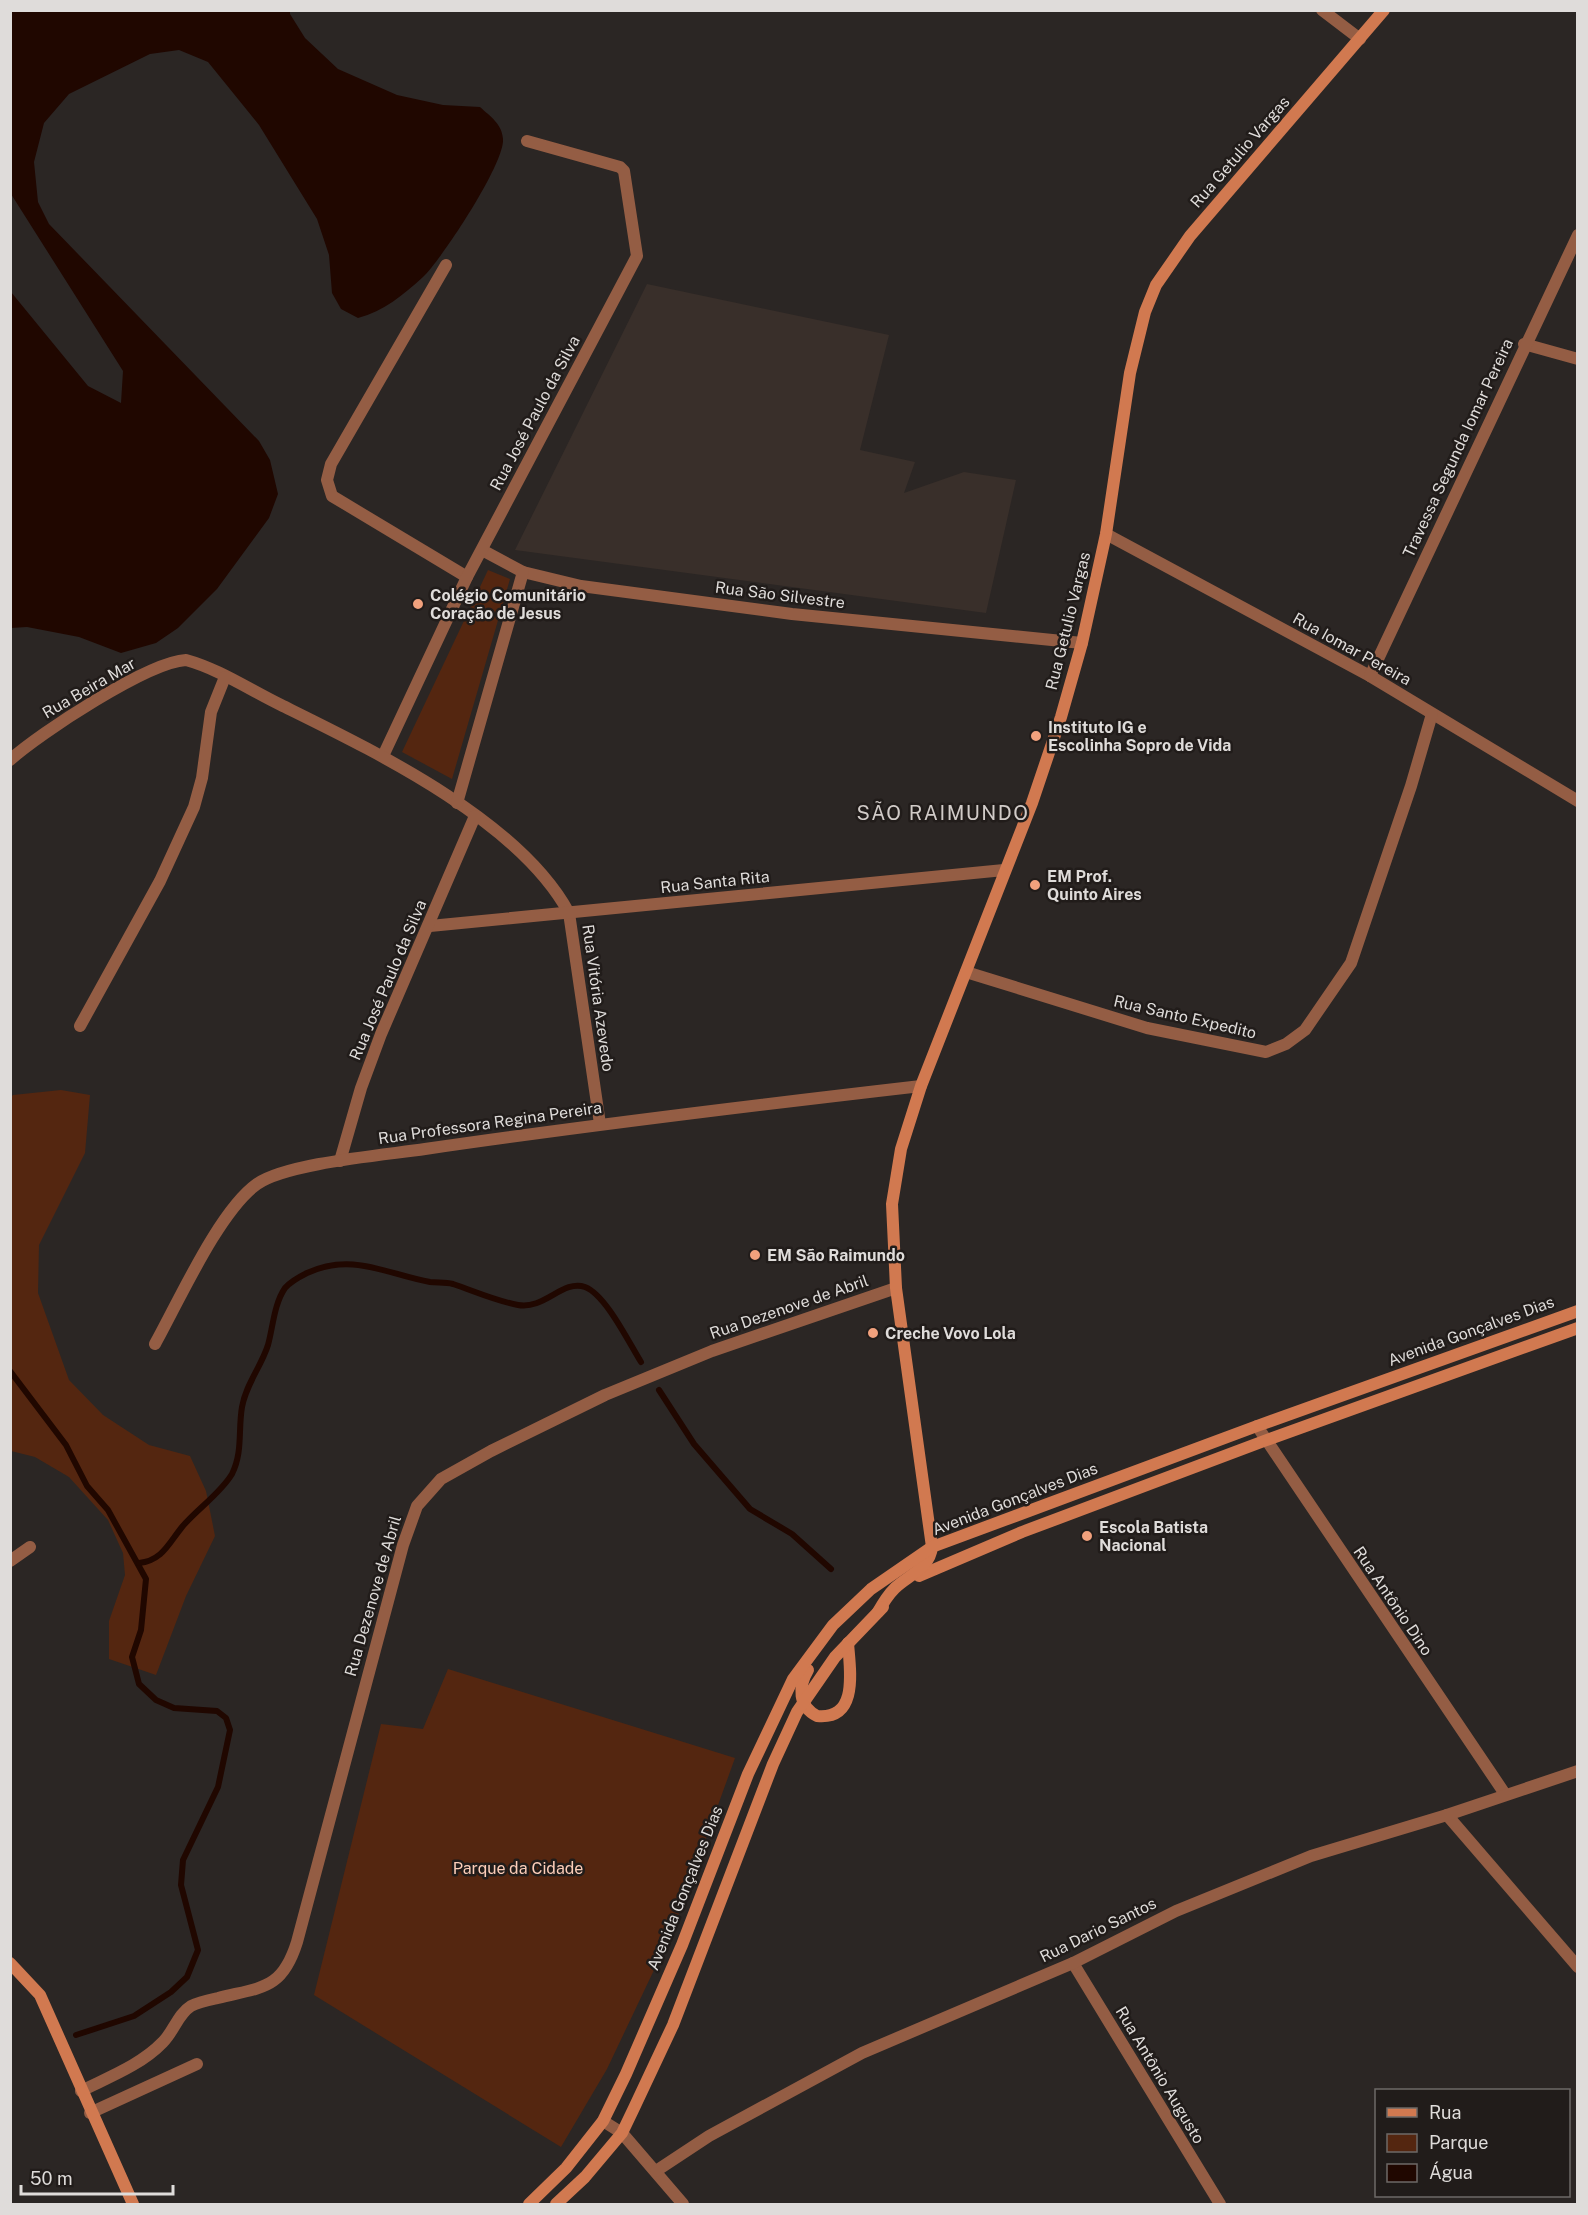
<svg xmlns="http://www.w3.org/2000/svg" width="1588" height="2215" font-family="'Public Sans',sans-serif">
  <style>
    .built { fill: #392f2a }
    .green { fill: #542610 }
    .water { fill: #200700 }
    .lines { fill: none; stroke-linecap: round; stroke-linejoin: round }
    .stream { stroke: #200700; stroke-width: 6 }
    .lane { stroke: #945d44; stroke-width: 12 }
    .street { stroke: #945d44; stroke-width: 12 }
    .secondary { stroke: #d17950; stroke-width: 12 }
    .poi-dot { fill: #f1a17d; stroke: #211c1a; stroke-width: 2 }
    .labels { text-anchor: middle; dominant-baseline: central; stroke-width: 5; stroke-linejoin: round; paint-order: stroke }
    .street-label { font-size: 16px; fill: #dfdcda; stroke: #211c1a }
    .poi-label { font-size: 16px; font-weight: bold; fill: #dfdcda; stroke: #211c1a; text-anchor: start }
    .park-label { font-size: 16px; fill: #fdceb9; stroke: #211c1a }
    .quarter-label { font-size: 20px; letter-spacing: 1.5px; fill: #d1cbc8; stroke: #211c1a }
  </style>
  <rect width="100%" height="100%" fill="#2b2624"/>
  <polygon class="built" points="647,284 889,335 860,450 915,462 904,493 964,472 1016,480 986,613 515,550"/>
  <g class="green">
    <polygon points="488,570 510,579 452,779 402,752"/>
    <polygon points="61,1090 90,1095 85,1153 39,1245 38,1293 69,1380 103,1415 149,1445 190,1456 206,1491 215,1536 186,1596 156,1675 109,1659 109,1621 125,1575 123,1553 108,1520 69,1477 35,1457 11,1451 11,1097 13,1095"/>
    <polygon points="448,1669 735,1758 673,1930 607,2069 561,2147 314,1995 381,1724 423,1729"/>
  </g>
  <path class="water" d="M11,10l279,1v3l15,24 33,31 59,26 46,10 37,2c11,10 22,17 23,32 2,24 -61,120 -80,138 -20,18 -39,34 -65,41l-17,-9 -9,-16 -3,-38 -12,-36 -58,-94 -51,-63 -29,-12 -29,4 -81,40 -25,29 -10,39 4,40 11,22 210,217 11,19 8,34 -9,24 -52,71 -39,39 -22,15 -35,10 -42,-16 -52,-10 -16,1v-336l77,94 33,17 2,-32 -112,-177z"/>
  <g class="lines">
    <g class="stream">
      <polyline points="10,1371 66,1445 87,1486 108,1510 146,1579 141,1630 132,1657 139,1684 156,1700 174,1708 217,1711 226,1718 230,1730 218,1787 183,1860 181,1885 198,1950 187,1977 171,1992 134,2016 76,2035"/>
      <polyline points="659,1390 694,1444 750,1509 792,1534 831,1569"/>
      <path d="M139,1563c23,-2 30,-20 43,-36 15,-18 38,-33 50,-53 11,-22 6,-44 10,-67 4,-23 19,-40 26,-62 5,-18 6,-41 17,-57 6,-7 14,-11 22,-15 45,-21 79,1 123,9 8,1 15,0 23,2 21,7 43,17 65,21 26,5 45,-26 67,-18 21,8 44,56 56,75"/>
    </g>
    <g class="lane">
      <polyline points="446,265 331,464 327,480 332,496 467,577"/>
      <polyline points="90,2113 197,2064"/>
    </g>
    <g class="street">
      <polyline points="1322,10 1360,39"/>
      <polyline points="1524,344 1578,359"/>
      <polyline points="1106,534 1370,676 1578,801"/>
      <polyline points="482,550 523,572 581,586 792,614 1082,643"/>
      <polyline points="1370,676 1578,235"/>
      <polyline points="383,756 467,577 637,256 624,171 620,167 527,141"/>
      <path d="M10,760c30,-27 138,-98 176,-100 33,9 64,30 95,45 93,46 238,115 288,208l31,211"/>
      <polyline points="457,803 523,572"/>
      <polyline points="430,926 1004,870"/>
      <polyline points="966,972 1147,1028 1266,1052 1286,1044 1305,1030 1351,963 1411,786 1432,714"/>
      <polyline points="80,1026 160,881 194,807 202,778 211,712 225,677"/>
      <polyline points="340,1161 361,1088 381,1034 475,816"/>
      <path d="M155,1344c24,-43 64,-133 102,-160 30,-21 128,-29 168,-35 165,-24 331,-44 496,-63"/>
      <polyline points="1257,1426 1505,1794"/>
      <polyline points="10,1561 30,1547"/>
      <polyline points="1447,1815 1578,1967"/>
      <polyline points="1073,1963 1220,2204"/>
      <path d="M81,2091c28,-14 60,-26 82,-49 11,-11 15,-28 28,-36 8,-4 18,-6 27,-8 44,-11 64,-8 79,-56l106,-397 14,-39 24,-27 50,-28 114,-56 107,-44 184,-63"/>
      <polyline points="603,2121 622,2133 683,2204"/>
      <polyline points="656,2171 709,2136 862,2053 1073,1963 1176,1911 1311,1856 1447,1815 1578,1771"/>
    </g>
    <g class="secondary">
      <polyline points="919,1576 1022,1532 1264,1441 1578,1328"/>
      <path d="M878,1612c5,-9 10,-17 17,-24 14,-13 35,-20 37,-41l-36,-259 -4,-84 9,-55 20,-63 111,-283 29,-86 21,-74 24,-109 24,-161 15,-61 11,-27 34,-49 194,-226"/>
      <path d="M808,1670c-10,17 -10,36 9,46 42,4 33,-46 31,-73"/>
      <polyline points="10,1963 40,1995 133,2204"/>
      <polyline points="529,2204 566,2168 603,2121 626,2074 682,1945 748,1774 793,1679 833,1625 871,1589 932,1547 1257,1426 1578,1311"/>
      <polyline points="556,2204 585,2177 622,2133 634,2108 673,2025 773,1764 797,1712 835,1657 883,1607"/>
    </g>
  </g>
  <g class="poi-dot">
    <circle cx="418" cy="604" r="6"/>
    <circle cx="1036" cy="736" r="6"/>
    <circle cx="1035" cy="885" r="6"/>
    <circle cx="755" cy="1255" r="6"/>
    <circle cx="873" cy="1333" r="6"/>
    <circle cx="1087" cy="1536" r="6"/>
  </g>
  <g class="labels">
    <g class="street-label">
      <text transform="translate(1240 152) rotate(-49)">Rua Getulio Vargas</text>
      <text transform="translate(535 413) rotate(-62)">Rua José Paulo da Silva</text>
      <text transform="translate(1458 448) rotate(-65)">Travessa Segunda Iomar Pereira</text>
      <text transform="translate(780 595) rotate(7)">Rua São Silvestre</text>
      <text transform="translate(1068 621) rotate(-76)">Rua Getulio Vargas</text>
      <text transform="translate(1352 649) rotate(29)">Rua Iomar Pereira</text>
      <text transform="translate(89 688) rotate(-30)">Rua Beira Mar</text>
      <text transform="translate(715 882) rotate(-6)">Rua Santa Rita</text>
      <text transform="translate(388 980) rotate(-67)">Rua José Paulo da Silva</text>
      <text transform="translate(598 998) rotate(82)">Rua Vitória Azevedo</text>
      <text transform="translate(1185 1017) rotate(13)">Rua Santo Expedito</text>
      <text transform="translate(490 1123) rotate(-8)">Rua Professora Regina Pereira</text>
      <text transform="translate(789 1307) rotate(-19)">Rua Dezenove de Abril</text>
      <text transform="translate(1471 1331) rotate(-20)">Avenida Gonçalves Dias</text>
      <text transform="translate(1015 1499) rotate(-21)">Avenida Gonçalves Dias</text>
      <text transform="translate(373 1596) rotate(-74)">Rua Dezenove de Abril</text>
      <text transform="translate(1393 1601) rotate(56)">Rua Antônio Dino</text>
      <text transform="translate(685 1888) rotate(-68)">Avenida Gonçalves Dias</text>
      <text transform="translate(1098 1930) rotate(-26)">Rua Dario Santos</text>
      <text transform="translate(1160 2075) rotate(59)">Rua Antônio Augusto</text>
    </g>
    <g class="poi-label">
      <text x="430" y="595">Colégio Comunitário<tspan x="430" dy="18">Coração de Jesus</tspan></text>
      <text x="1048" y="727">Instituto IG e<tspan x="1048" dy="18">Escolinha Sopro de Vida</tspan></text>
      <text x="1047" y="876">EM Prof.<tspan x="1047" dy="18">Quinto Aires</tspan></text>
      <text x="767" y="1255">EM São Raimundo</text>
      <text x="885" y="1333">Creche Vovo Lola</text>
      <text x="1099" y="1527">Escola Batista<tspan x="1099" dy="18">Nacional</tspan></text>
    </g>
    <g class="park-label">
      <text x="518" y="1868">Parque da Cidade</text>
    </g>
    <g class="quarter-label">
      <text x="943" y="813">SÃO RAIMUNDO</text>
    </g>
  </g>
  <rect width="1588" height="2215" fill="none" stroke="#dfdcda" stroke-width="24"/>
  <rect x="1375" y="2089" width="195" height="108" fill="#211c1a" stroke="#6d6967" stroke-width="1.5"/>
  <rect x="1387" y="2108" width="30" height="9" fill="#d17950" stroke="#6d6967" stroke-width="1.5"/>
  <text x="1429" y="2119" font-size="18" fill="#dfdcda">Rua</text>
  <rect x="1387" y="2134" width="30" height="18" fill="#542610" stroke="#6d6967" stroke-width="1.5"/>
  <text x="1429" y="2149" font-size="18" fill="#dfdcda">Parque</text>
  <rect x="1387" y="2164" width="30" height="18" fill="#200700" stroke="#6d6967" stroke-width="1.5"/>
  <text x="1429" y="2179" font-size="18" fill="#dfdcda">Água</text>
  <path d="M21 2185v9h152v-9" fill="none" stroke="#dfdcda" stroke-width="3"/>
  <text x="30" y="2185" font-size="18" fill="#dfdcda" stroke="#211c1a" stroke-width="4.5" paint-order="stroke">50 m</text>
</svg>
